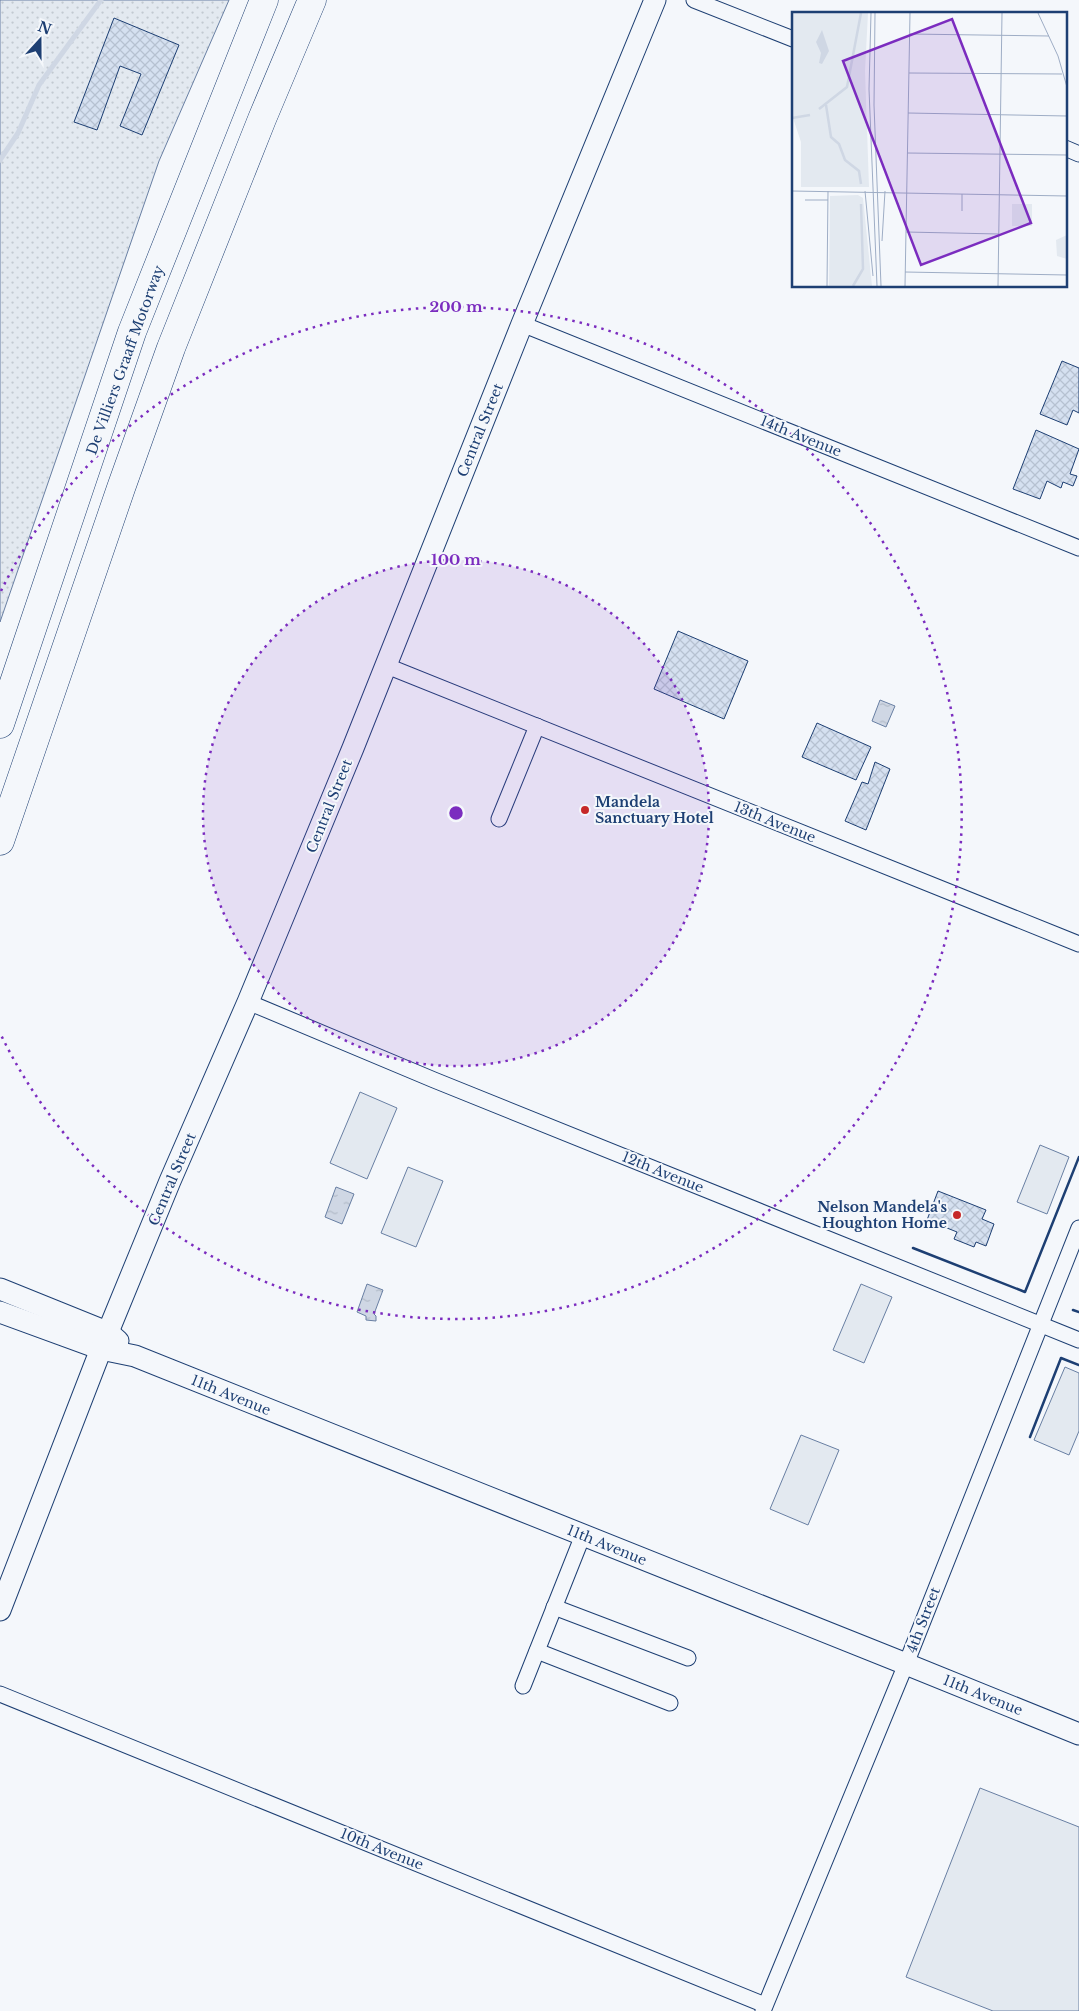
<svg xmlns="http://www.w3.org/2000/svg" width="1079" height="2011" font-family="'Libre Baskerville',serif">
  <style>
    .grass { fill: url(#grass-dots); stroke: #687fa3 }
    .garden { fill: #e3e9f0; stroke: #687fa3 }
    .water { fill: url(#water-ripples); stroke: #687fa3 }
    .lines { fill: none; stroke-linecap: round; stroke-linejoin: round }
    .stream { stroke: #cfd7e4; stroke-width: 5 }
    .building { fill: url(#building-cross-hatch); stroke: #1d3f73 }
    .minor-casing { stroke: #1d3f73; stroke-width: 17 }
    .secondary-casing { stroke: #1d3f73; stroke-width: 23 }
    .motorway-casing { stroke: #1d3f73; stroke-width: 29 }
    .minor { stroke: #f4f7fb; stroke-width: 15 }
    .secondary { stroke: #f4f7fb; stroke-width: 21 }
    .motorway { stroke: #f4f7fb; stroke-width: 28 }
    .wall { stroke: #1d3f73; stroke-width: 2.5 }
    .ring { fill: none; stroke: #7b2cbf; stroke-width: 2.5; stroke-dasharray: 2.5 5 }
    .poi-dot { fill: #c62828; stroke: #f4f7fb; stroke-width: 2 }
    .labels { text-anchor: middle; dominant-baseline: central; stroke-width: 4; stroke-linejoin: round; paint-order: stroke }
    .street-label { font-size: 14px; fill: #1d3f73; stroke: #f4f7fb }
    .poi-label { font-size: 14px; font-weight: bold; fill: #1d3f73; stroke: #f4f7fb; text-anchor: start }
    .inset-river { fill: none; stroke: #cfd7e4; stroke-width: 2.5 }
    .inset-road { fill: none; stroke: #9eadc5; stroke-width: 1 }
    .view { fill: #7b2cbf; fill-opacity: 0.15; stroke: #7b2cbf; stroke-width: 2.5 }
    .inset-edge { fill: none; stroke: #1d3f73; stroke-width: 2.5 }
    .centre { fill: #7b2cbf; stroke: #f4f7fb; stroke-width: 2.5 }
    .ring-label { font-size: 15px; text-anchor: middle; font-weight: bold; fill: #7b2cbf; stroke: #f4f7fb; stroke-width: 4; stroke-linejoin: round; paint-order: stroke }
  </style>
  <defs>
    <pattern id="grass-dots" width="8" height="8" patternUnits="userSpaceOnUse" patternTransform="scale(1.25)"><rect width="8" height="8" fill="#e3e9f0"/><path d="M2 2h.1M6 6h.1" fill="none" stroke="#c2c9d1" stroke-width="1.8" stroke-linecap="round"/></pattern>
    <pattern id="water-ripples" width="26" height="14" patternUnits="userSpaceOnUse" patternTransform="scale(1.25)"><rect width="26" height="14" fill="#cfd7e4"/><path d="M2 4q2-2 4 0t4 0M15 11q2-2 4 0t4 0" fill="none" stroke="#b1bac7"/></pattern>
    <pattern id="building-cross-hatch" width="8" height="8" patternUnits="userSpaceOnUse" patternTransform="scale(1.25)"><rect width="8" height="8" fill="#d5e0f0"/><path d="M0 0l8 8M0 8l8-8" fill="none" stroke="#b6c1d1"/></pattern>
  </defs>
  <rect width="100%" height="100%" fill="#f4f7fb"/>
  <polygon class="grass" points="0,0 229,0 159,161 0,622"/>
  <g class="garden">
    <polygon points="360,1092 397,1108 367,1179 330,1163"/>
    <polygon points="1040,1145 1069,1157 1047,1214 1017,1202"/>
    <polygon points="408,1167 443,1181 416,1247 381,1233"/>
    <polygon points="861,1284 892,1297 864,1363 833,1350"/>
    <polygon points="1065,1367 1079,1373 1079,1431 1069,1455 1034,1440"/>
    <polygon points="801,1435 839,1450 808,1525 770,1509"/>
    <polygon points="980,1788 1079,1827 1079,2011 993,2011 906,1977"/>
  </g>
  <g class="water">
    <polygon points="880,700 895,706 886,727 872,721"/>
    <polygon points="336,1187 354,1194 342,1224 325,1217"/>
    <polygon points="367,1284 383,1290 374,1314 376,1316 376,1321 366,1320 366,1316 357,1312"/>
  </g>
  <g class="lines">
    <polyline class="stream" points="0,160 18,133 39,85 101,0"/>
  </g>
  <g class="building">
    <polygon points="114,18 179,45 142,135 120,126 141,74 120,66 97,130 74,122"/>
    <polygon points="1062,361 1079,368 1079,413 1073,410 1067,425 1040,414"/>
    <polygon points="1036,430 1079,449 1070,474 1077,476 1073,486 1063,482 1061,488 1047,481 1040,499 1013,489"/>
    <polygon points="678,631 748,661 724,719 654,689"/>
    <polygon points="817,723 871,747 856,780 802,757"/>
    <polygon points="875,762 890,769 866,830 845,821 862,782 868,784"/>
    <polygon points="938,1191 986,1210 982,1219 994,1224 986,1246 976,1242 974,1247 954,1239 957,1232 927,1220"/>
  </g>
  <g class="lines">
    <defs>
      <g id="minor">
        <polyline points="694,0 793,39"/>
        <polyline points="1065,148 1079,154"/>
        <polyline points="522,324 1079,548"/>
        <polyline points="387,666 1079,944"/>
        <polyline points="499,819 537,726"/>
        <polyline points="248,1002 434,1080 1079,1340"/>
        <polyline points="554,1607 688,1658"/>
        <polyline points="537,1651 670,1703"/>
        <polyline points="523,1686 583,1535"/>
        <polyline points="0,1694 765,2005"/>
        <polyline points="763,2011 906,1664 1079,1228"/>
      </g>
      <g id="secondary">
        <polyline points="0,1289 109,1333 118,1341"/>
        <polyline points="0,1312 101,1349 135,1356 906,1664 1079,1734"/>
        <polyline points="0,1610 101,1349 170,1181 248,1002 353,748 522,324 655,0"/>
      </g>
      <g id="motorway">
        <polyline points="0,724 132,332 264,0"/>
        <polyline points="0,841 121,488 171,348 262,119 312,0"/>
      </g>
    </defs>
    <use href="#minor" class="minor-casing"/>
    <use href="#secondary" class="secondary-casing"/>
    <use href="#motorway" class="motorway-casing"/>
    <use href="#minor" class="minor"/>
    <use href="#secondary" class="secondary"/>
    <use href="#motorway" class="motorway"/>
    <g class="wall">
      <polyline points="913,1248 1025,1292 1079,1157"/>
      <polyline points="1073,1310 1079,1312"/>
      <polyline points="1030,1437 1061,1358 1079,1365"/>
    </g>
  </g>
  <circle cx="456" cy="813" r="253" fill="#7b2cbf" fill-opacity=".12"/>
  <g class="ring">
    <circle cx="456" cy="813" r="253"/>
    <path d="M1 591A506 506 0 1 1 1 1035"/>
  </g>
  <g class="poi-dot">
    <circle cx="585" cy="810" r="5"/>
    <circle cx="957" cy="1215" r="5"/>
  </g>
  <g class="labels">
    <g class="street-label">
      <text transform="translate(125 360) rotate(-70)">De Villiers Graaff Motorway</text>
      <text transform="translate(480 430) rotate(-68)">Central Street</text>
      <text transform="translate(801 436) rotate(22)">14th Avenue</text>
      <text transform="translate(329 806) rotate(-68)">Central Street</text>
      <text transform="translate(775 822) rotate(22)">13th Avenue</text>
      <text transform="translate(663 1172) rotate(22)">12th Avenue</text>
      <text transform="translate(172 1179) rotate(-67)">Central Street</text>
      <text transform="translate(231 1395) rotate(22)">11th Avenue</text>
      <text transform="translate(607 1545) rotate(22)">11th Avenue</text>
      <text transform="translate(923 1620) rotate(-69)">4th Street</text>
      <text transform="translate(983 1695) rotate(22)">11th Avenue</text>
      <text transform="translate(382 1849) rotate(22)">10th Avenue</text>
    </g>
    <g class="poi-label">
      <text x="595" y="802">Mandela<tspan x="595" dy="16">Sanctuary Hotel</tspan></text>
      <text x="947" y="1207" text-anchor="end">Nelson Mandela's<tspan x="947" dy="16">Houghton Home</tspan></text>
    </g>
  </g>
  <g transform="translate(792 12)">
    <rect width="275" height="275" fill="#f4f7fb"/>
    <path d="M0,1h76l-3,58 4,116h-68v-45l-9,-27zM66,183l5,3 9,88h-43l1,-90z" fill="#e3e9f0"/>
    <path d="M220,192h20v22h-20zM275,223v24l-10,-3 -1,-16z" fill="#e3e9f0"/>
    <path d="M30,18l7,21 -7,13 -3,-1 2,-10 -5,-11z" fill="#cfd7e4"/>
    <path class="inset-river" d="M34,93l5,32 8,7 6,16 14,11 2,13M27,97l28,-22 14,-74M0,106l18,-3M61,274l10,-17 -2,-65"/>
    <path class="inset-road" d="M79,1l-2,76 8,197M83,1l-1,92 7,181M246,1l20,43 9,31M118,22l139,2M117,61l153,1M116,101l159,3M115,141l160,2M0,179l275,5M73,179l8,85M13,188h23M170,199v-17M114,220l93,2M90,229l3,-50M113,260l162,3M35,274l1,-95M113,274l5,-273M206,274l4,-273"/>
    <path class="view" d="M160,7l79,204 -110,42 -78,-204z"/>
    <rect width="275" height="275" class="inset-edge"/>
  </g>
  <circle cx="456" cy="813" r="8" class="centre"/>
  <g class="ring-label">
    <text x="456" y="312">200 m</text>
    <text x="456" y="565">100 m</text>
  </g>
  <g transform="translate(40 40) rotate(21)" stroke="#f4f7fb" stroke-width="4" paint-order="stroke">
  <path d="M0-4L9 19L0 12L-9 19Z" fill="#1d3f73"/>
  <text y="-8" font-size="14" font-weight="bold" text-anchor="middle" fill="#1d3f73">N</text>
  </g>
</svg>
